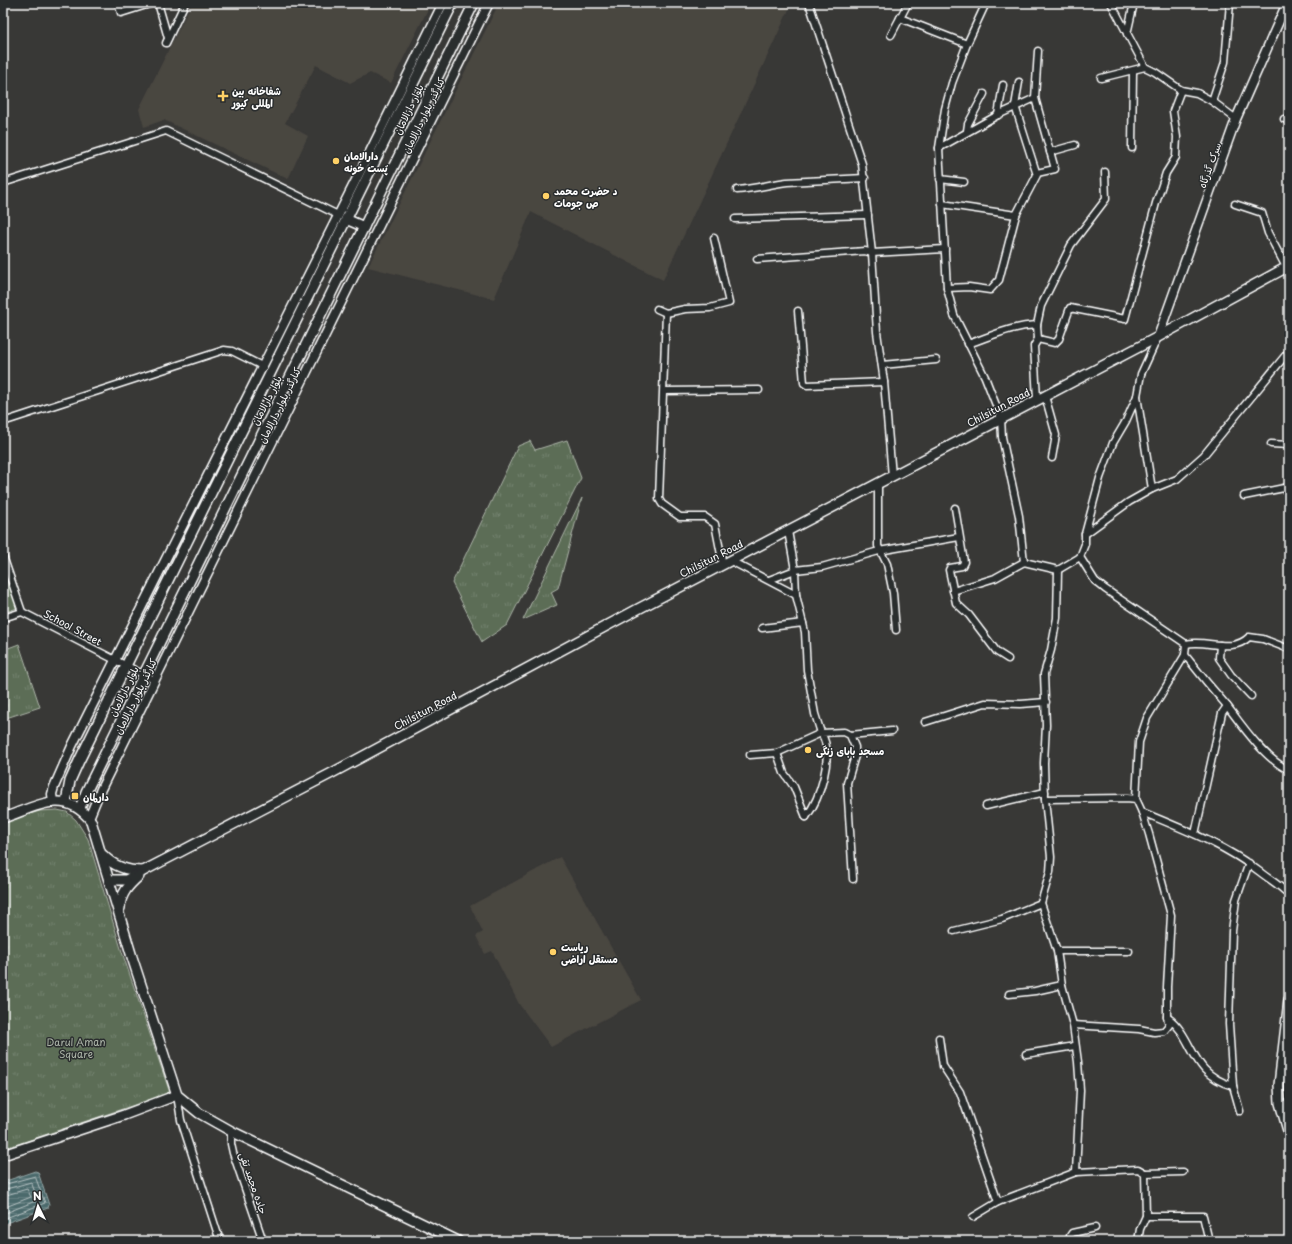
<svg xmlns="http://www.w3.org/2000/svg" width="1292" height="1244" font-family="'Playpen Sans','Playpen Sans Arabic',sans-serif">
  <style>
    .built { fill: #494640 }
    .grass { fill: url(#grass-tufts); stroke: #aeb6aa }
    .water { fill: url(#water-rules); stroke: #93a6a7 }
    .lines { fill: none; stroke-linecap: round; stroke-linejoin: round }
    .shore { stroke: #b7c3c4; stroke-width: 1 }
    .minor-casing { stroke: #fff; stroke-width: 9 }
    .tertiary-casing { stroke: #fff; stroke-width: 11 }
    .secondary-casing { stroke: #fff; stroke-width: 12 }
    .minor { stroke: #2a2d2e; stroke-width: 6 }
    .tertiary { stroke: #2a2d2e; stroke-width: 8 }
    .secondary { stroke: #2a2d2e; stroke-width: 9 }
    .poi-dot { fill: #ffd166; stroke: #2a2d2e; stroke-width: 1.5 }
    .labels { text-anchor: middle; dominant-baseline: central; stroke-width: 3; stroke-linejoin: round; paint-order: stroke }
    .poi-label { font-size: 10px; font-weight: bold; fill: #fff; stroke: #2a2d2e; text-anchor: start }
    .street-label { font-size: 10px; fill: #fff; stroke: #2a2d2e }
    .park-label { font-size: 10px; fill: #aeb6aa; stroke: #2a2d2e }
  </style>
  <defs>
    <pattern id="grass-tufts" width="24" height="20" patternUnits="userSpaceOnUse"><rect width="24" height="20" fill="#5c6d56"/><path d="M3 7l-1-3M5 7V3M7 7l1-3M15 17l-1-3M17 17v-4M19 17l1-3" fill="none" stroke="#74836f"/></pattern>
    <pattern id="water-rules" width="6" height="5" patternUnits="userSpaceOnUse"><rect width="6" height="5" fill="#4b6a6c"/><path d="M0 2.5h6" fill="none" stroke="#668082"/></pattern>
  </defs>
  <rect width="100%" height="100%" fill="#383836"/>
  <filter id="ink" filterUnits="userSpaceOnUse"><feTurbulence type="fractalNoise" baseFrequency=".025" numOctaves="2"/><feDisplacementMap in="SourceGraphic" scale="8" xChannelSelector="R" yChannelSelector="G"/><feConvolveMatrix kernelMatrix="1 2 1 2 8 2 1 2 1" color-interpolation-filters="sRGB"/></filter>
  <g filter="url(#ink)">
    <g class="built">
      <polygon points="192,3 431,3 391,83 370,73 350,83 316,65 285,123 308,136 288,179 164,120 144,127 139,109"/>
      <polygon points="499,3 792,3 663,280 531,212 494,299 368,267"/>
      <polygon points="560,857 641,1000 551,1047 519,1004 492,951 485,954 476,936 483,932 470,906"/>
    </g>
    <g class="grass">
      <polygon points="567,440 581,478 507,625 482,642 452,583 518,446 530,441 535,450"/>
      <polygon points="582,498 558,588 551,592 557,605 523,620"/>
      <polygon points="3,565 17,608 3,613"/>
      <polygon points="19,644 40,707 3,719 3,650"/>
      <polygon points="57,810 67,812 76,820 88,839 122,952 170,1093 3,1149 3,822 40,811"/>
    </g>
    <polygon class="water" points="35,1171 38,1172 49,1205 48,1208 3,1224 3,1182"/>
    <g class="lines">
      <g class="shore">
        <polyline points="3,1185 35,1176 45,1203 3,1219"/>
        <polyline points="3,1190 31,1182 38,1200 3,1214"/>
        <polyline points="3,1196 27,1189 31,1197 3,1208"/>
      </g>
      <defs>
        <g id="minor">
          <polyline points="118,3 121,13 153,3"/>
          <polyline points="158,3 168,38"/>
          <polyline points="809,3 862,164 872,253 877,332 884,382 892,476"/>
          <polyline points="986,3 967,44 952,83 945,109 939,148 947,288 954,315 985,377 1001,418 1002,437 1019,516 1024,562"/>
          <polyline points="1111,3 1145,67 1155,72 1181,90 1197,93 1212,101 1236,119"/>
          <polyline points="900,18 967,44"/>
          <polyline points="1127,34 1134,3"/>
          <polyline points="891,35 908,3"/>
          <polyline points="166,43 185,3"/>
          <polyline points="1101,78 1145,67"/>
          <polyline points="1212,101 1225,62 1230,3"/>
          <polyline points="998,115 1003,85"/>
          <polyline points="1284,119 1289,120"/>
          <polyline points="967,131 968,124 984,94"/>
          <polyline points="939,148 998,115 1035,98"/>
          <polyline points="1132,148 1133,71"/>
          <polyline points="1050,152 1075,145"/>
          <polyline points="1037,173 1055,169 1035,98 1038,51"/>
          <polyline points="940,179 964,182"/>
          <polyline points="3,183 166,131 338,215"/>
          <path d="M737,190c17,-1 34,-6 50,-8l78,-4"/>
          <polyline points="942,204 1016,215"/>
          <polyline points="1235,204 1262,213 1268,233 1286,267"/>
          <polyline points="735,219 868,215"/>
          <polyline points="757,259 865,251 872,253 945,249"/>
          <polyline points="947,288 969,287 990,290 999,280 1016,215 1037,175 1015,106 1019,82"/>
          <polyline points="657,309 666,313 685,309 710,308 729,303 714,238"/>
          <polyline points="798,311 804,383 807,385 884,382"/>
          <polyline points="666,313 659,499 662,504 680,517 705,517 715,524 723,565"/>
          <polyline points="1038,339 1055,343 1059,339 1070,308 1125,319 1156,203 1166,173 1176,157 1177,137 1173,111 1181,90"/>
          <path d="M968,344c24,-8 43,-18 69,-19"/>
          <polyline points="882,365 936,360"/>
          <polyline points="665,391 759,390"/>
          <polyline points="1045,396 1056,435 1052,458"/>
          <polyline points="1137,396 1152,489"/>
          <polyline points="1037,399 1034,346 1038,339 1037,325 1041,306 1071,245 1106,199 1105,172"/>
          <polyline points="3,422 224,350 232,351 262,366"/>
          <polyline points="1271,444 1289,445"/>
          <polyline points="878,483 878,546 887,564 893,593 896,630"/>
          <polyline points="1244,496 1289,487"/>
          <polyline points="955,508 964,562 962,566 950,568 949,570 956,603 969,615 997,652 1008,659"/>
          <polyline points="1085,534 1129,502 1152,489 1177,479 1204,455 1289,351"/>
          <polyline points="3,556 22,612"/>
          <path d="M1080,557l15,24 10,8 81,55 -1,11c14,18 28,35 43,52 15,20 38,53 61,63"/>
          <polyline points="731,561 796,595"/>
          <polyline points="1058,570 1057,618 1051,650 1044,674 1046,725 1044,763 1045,799 1051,857 1050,872 1041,903 1057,951 1062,985 1073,1025 1078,1062 1080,1090 1076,1172"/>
          <polyline points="769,580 795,570 822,567 879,551 959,537"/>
          <polyline points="953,591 995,578 1024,562 1058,570 1080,557 1085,544 1085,534 1100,478 1113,443 1126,421 1137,396 1141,374 1158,337"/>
          <polyline points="22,612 154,680"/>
          <polyline points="3,618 22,612"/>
          <polyline points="762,628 803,623"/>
          <path d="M1186,644c21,-5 46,10 63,-7l14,2 26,10"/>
          <polyline points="1220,645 1219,658 1231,675 1251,696"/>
          <polyline points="925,722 985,703 1021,704 1046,702"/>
          <polyline points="850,735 892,731"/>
          <polyline points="777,753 784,773 794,787 806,817"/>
          <polyline points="750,755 777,753 821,733 815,714 807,670 805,632 796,595 795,570 788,531"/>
          <polyline points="1045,799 1127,798 1136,799 1142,812 1149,834 1171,915 1167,987 1167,1017 1169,1025 1164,1031 1154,1032 1139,1029 1073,1025"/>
          <polyline points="1136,799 1139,742 1147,718 1185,655"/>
          <polyline points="986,806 1045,792"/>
          <path d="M1142,812c41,17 83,33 118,60 10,8 20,13 29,23"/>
          <path d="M806,817c14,-18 29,-63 15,-84l23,-1 6,3 5,12v9l-8,27 6,96"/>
          <polyline points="1195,834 1222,713 1227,706"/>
          <polyline points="954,931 1002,919 1041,903"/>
          <polyline points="1057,951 1129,951"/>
          <polyline points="1009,994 1035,991 1062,985"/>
          <path d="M1167,1017c29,21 21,56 66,69"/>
          <polyline points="939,1038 943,1066 960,1092 998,1202"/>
          <polyline points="1026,1054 1075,1046"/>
          <polyline points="177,1095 181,1120 220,1241"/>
          <polyline points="1280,1103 1289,1105"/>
          <polyline points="1240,1111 1233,1086 1229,1024 1232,931 1236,900 1249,863"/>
          <polyline points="231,1131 231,1144 233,1153 263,1241"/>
          <polyline points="1146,1216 1203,1216 1209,1241"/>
          <polyline points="973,1217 998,1202 1076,1172 1138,1169 1145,1173 1183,1172"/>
          <polyline points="1071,1241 1070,1236 1072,1233 1095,1228"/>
          <polyline points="1138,1241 1140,1229 1146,1216 1145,1173"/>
        </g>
        <g id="tertiary">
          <polyline points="1158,337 1236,119 1287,3"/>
          <polyline points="53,802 52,794 54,787 72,746 363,166 443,3"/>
          <polyline points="89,818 101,789 489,3"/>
        </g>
        <g id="secondary">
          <polyline points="346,219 364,227"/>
          <polyline points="66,802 70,781 79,761 453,3"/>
          <polyline points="80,808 86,792 474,3"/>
          <path d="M3,818c33,-11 62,-31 88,3l41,136 45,138 22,18 32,18 227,110"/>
          <path d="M103,855c11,12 24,16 40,16"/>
          <polyline points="110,880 126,880 330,774 638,609 1158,337 1289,266"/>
          <path d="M120,908c0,-14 9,-23 19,-32"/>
          <polyline points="1289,1000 1279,1085 1280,1103 1289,1134"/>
          <polyline points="3,1155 124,1115 177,1095"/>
        </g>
      </defs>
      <use href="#minor" class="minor-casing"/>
      <use href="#tertiary" class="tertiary-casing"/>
      <use href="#secondary" class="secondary-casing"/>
      <use href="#minor" class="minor"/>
      <use href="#tertiary" class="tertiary"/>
      <use href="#secondary" class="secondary"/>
    </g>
  </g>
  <g class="poi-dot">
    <path d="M221 90h4v4h4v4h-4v4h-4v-4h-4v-4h4z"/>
    <circle cx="336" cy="161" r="4"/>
    <circle cx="546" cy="196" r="4"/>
    <circle cx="808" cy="750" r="4"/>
    <rect x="71" y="792" width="8" height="8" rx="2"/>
    <circle cx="553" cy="952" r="4"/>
  </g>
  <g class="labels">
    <g class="poi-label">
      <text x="232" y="90">شفاخانه بین<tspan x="232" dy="12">المللی کیور</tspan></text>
      <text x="344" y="155">دارالامان<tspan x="344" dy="12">پُست خونه</tspan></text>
      <text x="554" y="190">د حضرت محمد<tspan x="554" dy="12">ص جومات</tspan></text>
      <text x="816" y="750">مسجد بابای زنگی</text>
      <text x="83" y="796">دارلمان</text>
      <text x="561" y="946">ریاست<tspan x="561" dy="12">مستقل اراضی</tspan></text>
    </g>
    <g class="street-label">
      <text transform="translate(408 109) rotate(-64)">بلوار دارالامان</text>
      <text transform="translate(423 115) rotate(-64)">کنارگذر بلوار دارالامان</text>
      <text transform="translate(1209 165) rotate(-70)">سرک گذرگاه</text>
      <text transform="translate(266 400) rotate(-63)">بلوار دارالامان</text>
      <text transform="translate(279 405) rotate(-64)">کنارگذر بلوار دارالامان</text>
      <text transform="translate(998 407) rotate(-28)">Chilsitun Road</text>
      <text transform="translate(711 558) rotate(-27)">Chilsitun Road</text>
      <text transform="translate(73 627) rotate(28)">School Street</text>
      <text transform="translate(123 691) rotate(-64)">بلوار دارالامان</text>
      <text transform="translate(135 696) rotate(-64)">کنارگذر بلوار دارالامان</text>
      <text transform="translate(425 710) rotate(-28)">Chilsitun Road</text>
      <text transform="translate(254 1183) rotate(71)">جاده محمد تقی</text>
    </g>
    <g class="park-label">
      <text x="76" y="1041">Darul Aman<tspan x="76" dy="12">Square</tspan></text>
    </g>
  </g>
  <rect width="1292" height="1244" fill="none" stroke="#2a2d2e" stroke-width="16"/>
  <rect x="8" y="8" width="1276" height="1228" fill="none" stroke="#fff" stroke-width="1.5" filter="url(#ink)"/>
  <g transform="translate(38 1206) rotate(355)" stroke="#2a2d2e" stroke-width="3" paint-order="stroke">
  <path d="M0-3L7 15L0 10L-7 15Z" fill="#ffffff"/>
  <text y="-6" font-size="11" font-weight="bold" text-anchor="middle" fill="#ffffff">N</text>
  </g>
</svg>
